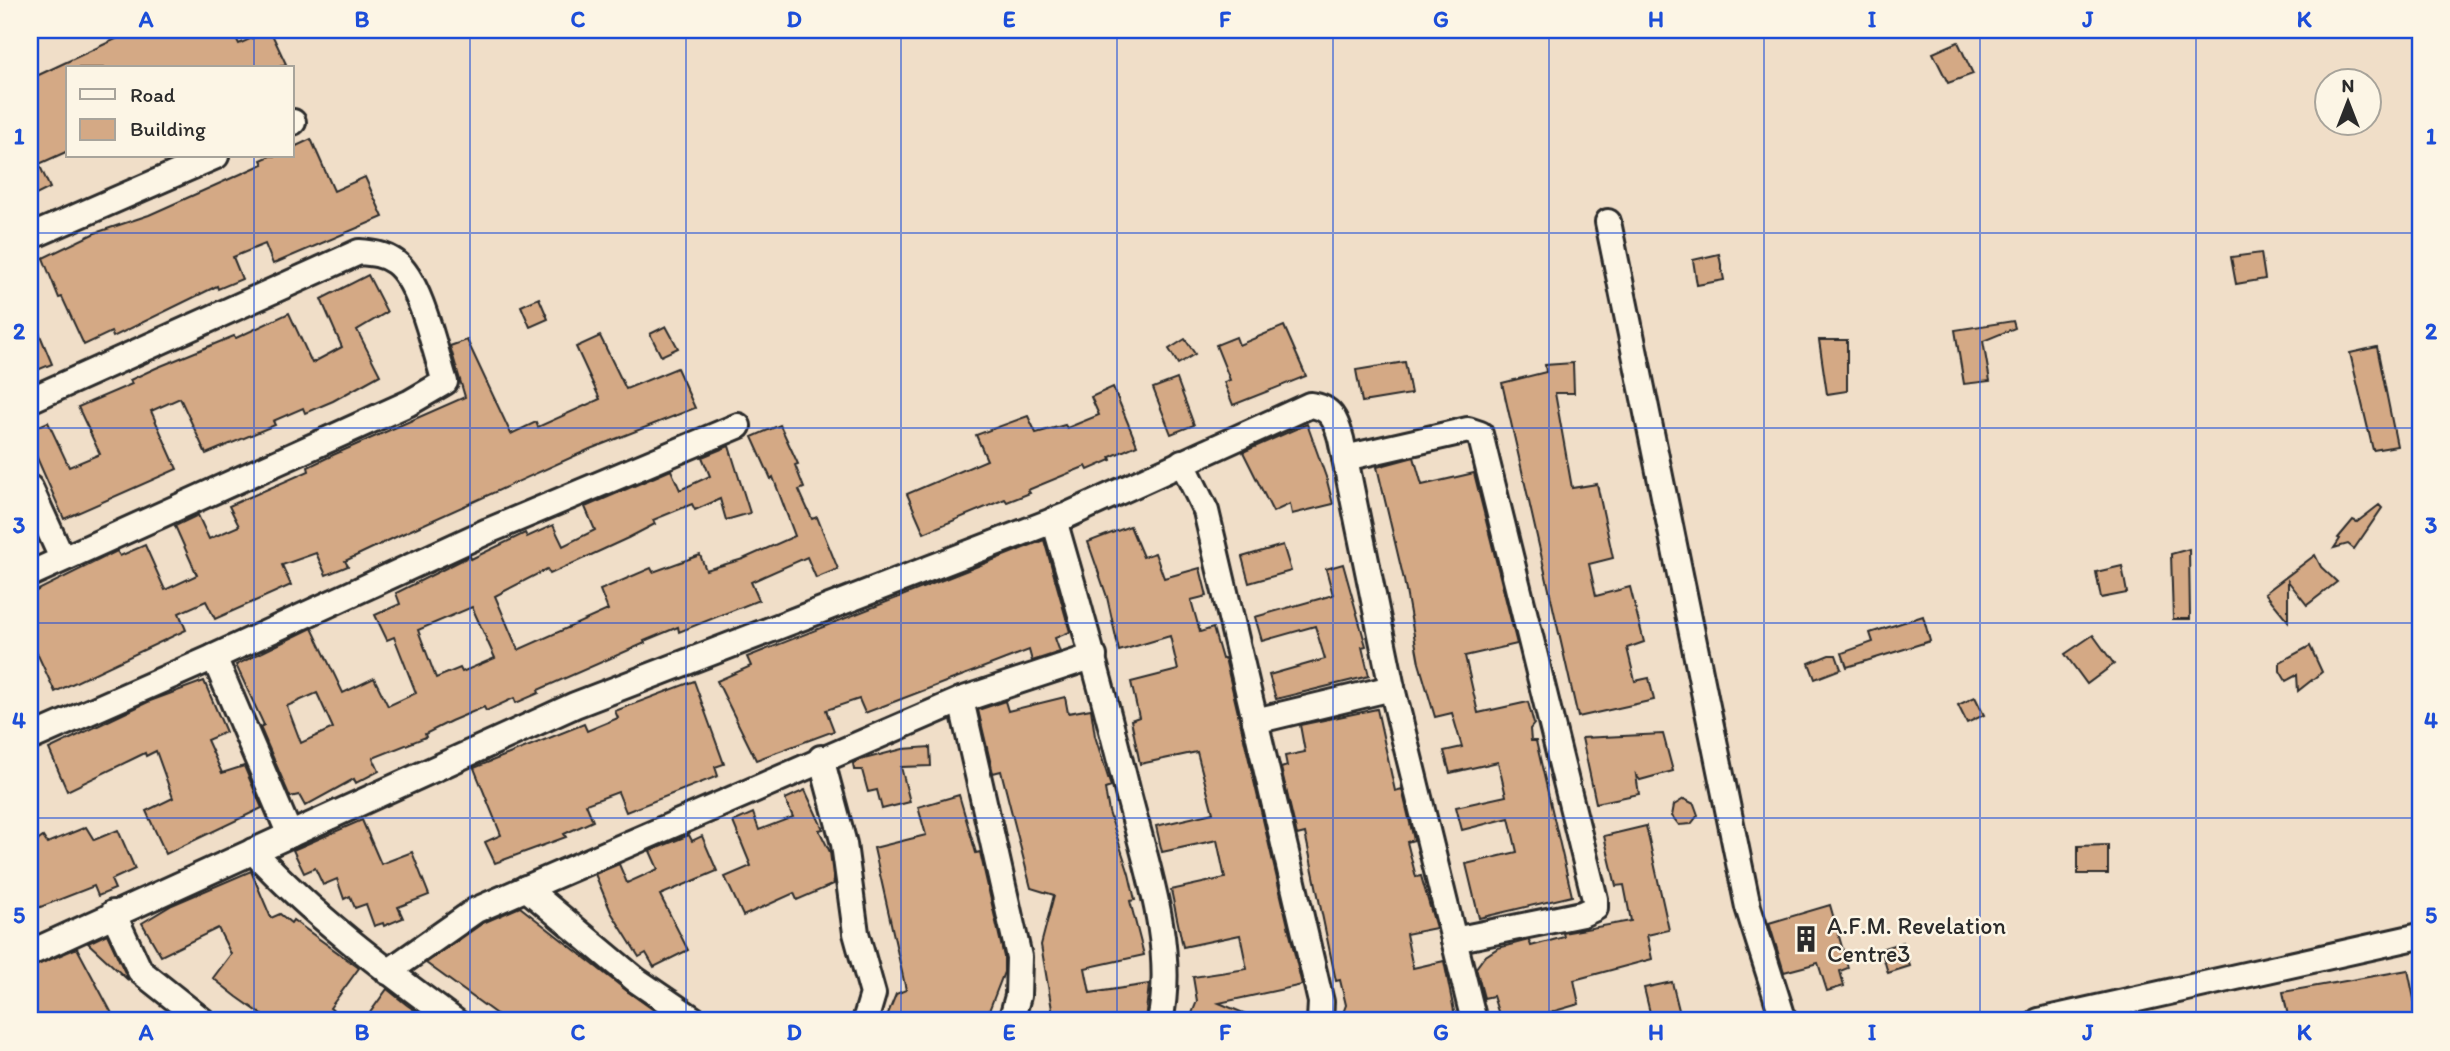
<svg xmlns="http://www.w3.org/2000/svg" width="2450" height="1051" font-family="Itim,sans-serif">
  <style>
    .building { fill: #d4a985; stroke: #2b2b2b; stroke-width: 2; fill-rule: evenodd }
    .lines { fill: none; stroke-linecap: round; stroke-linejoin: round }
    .street-casing { stroke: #2b2b2b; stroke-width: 30 }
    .street { stroke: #fcf5e5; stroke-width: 24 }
    .grid { fill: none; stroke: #1d4ed8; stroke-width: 2; stroke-opacity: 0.55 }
    .labels { text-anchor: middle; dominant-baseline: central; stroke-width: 5; stroke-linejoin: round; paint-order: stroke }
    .poi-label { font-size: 24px; fill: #2b2b2b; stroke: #fcf5e5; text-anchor: start }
    .neatline { fill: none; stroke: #1d4ed8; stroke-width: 2.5 }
    .grid-label { font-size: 23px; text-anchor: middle; font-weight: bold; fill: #1d4ed8 }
  </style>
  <rect width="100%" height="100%" fill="#f0dec8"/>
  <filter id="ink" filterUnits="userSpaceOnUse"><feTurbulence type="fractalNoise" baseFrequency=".0143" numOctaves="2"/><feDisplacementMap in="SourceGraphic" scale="14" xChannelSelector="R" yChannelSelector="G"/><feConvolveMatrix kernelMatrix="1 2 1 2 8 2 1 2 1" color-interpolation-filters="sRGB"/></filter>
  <g filter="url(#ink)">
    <g class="building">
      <polygon points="135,30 232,30 239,44 270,30 286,64 277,68 68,68 68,151 39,164 50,188 30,198 30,79"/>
      <polygon points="1958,42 1973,74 1948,83 1933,53"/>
      <polygon points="311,139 334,191 365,177 383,217 273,264 265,244 233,257 242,279 218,289 217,286 113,337 111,332 84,345 62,297 59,298 43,258 95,233 149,215 263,164 261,160 270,156 292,156 292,148"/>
      <polygon points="2261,253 2265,279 2236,284 2231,257"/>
      <polygon points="1719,254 1724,280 1697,285 1693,260"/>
      <polygon points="368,275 387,312 357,330 380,375 333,401 305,413 303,408 273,421 275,425 206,454 180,398 151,411 177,469 64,519 30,442 30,430 48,422 69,467 100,454 78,407 132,384 130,380 156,368 234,336 236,338 289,313 312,363 342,347 321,299"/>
      <polygon points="539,298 548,319 530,327 521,306"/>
      <polygon points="30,311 52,364 30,373"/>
      <polygon points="2013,321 2015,328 1983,341 1990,381 1964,384 1955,330"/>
      <polygon points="666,326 678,348 661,356 650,334"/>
      <polygon points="1284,326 1306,376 1233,405 1224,382 1230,380 1216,345 1236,337 1239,345"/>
      <polygon points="600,336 626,389 677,368 695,408 590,449 400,535 345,561 348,566 326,575 316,553 282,565 291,585 215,619 206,601 179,613 186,630 55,692 30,638 30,594 117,551 120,556 145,545 165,590 197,575 175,526 198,515 209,539 239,526 229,506 309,471 308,467 333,455 465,397 450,346 467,340 511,434 536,422 538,427 600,399 576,347"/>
      <polygon points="1185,339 1195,354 1178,364 1169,349"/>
      <polygon points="1819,340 1847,340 1847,391 1827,394"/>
      <polygon points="2377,347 2397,446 2373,450 2350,353"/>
      <polygon points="1405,362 1411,394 1362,402 1356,370"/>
      <polygon points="1573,363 1574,393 1555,393 1572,488 1597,484 1613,558 1589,564 1596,596 1630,587 1644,642 1627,648 1635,681 1649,678 1654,700 1578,717 1502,383 1546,372 1545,365"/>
      <polygon points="1177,379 1194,425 1171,434 1153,388"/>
      <polygon points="1113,387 1137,445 1110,457 1111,460 1088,470 1086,466 1028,490 1030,493 1007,502 1005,499 924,533 907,494 987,460 976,435 1028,416 1036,433 1065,425 1067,428 1099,415 1091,397"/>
      <polygon points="1307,424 1326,477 1333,504 1292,514 1290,504 1273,512 1243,452"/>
      <path d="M780,425l18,39 -3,1 9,23 -5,2 13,29 5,-2 21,52 -22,9 -9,-21 -56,25 8,18 -80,32 -1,-5 -34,14 1,2 -107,47 1,3 -23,10 -2,-5 -28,13 -2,-4 -33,14 -26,13 1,3 -53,21 6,13 -23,12 -2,-4 -49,27 -6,-11 -9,2 -30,-70 4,-2 -28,-60 76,-37 31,65 31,-15 14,28 28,-13 -22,-56 -7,3 -12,-25 25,-11 -4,-11 74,-37 1,3 54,-26 2,4 26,-12 10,21 32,-16 -10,-23 86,-37 9,20 30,-14 -8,-19 27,-11 21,67 -24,7 -6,-21 -25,11 -3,-6 -39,16 2,4 -27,14 -78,36 -3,-5 -52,27 23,54 90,-40 -8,-20 51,-22 2,4 47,-17 6,15 37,-11 52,-23 -22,-59 -2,2 -19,-42zM472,607l23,51 -33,14 -2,-4 -24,10 -18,-48zM317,693l16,35 -32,15 -14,-37z"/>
      <polygon points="1414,457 1422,485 1474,473 1517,644 1465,656 1478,713 1528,702 1534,724 1530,729 1531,741 1536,741 1572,896 1479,918 1466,864 1517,852 1509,818 1462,830 1456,807 1506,796 1498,762 1450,773 1444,751 1462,747 1452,713 1435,717 1419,663 1404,580 1377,467"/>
      <polygon points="2379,505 2382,508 2354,549 2348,544 2334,548 2340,539 2338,538 2353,520 2357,522"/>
      <polygon points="1130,526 1143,557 1155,553 1164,578 1200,568 1207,596 1191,600 1200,632 1213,628 1222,659 1225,658 1302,985 1219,1003 1263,1021 1189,1021 1197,1001 1193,977 1247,969 1240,935 1183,947 1171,890 1225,878 1217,840 1162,852 1156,826 1213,813 1197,752 1140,764 1131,720 1139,717 1131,682 1178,670 1170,636 1119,651 1107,597 1088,542"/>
      <polygon points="1044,540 1070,632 1055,638 1060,652 1032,661 1029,650 865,713 859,699 826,710 834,731 756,760 717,681 751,666 747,657"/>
      <polygon points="1283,545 1291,571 1249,583 1242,557"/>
      <polygon points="2189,549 2190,619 2173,619 2171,554"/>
      <polygon points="2315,555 2321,567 2337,582 2307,605 2288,581 2288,621 2265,593"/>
      <polygon points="1343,564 1366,646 1362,647 1369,676 1276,699 1269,675 1325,659 1315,626 1262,641 1255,617 1333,595 1326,569"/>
      <polygon points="2122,566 2127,593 2101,598 2096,572"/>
      <polygon points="1923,616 1930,641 1847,667 1842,653 1873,642 1870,633"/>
      <polygon points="2093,635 2114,664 2087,684 2065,654"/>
      <polygon points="2310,646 2322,672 2298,691 2297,675 2286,681 2280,671 2280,662"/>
      <polygon points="1829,655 1836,655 1841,669 1815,679 1809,663"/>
      <polygon points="204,681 226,732 207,740 222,773 244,766 262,808 166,854 146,811 173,798 156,751 146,756 145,753 67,791 49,749 150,701"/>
      <polygon points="694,681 724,764 715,767 718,776 626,812 618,792 586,804 593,821 564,834 566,837 495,863 485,842 501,835 474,768 584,724 587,731 618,718 615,711"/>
      <polygon points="1065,697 1068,713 1091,709 1095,736 1111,787 1105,789 1109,812 1129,874 1135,900 1130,901 1144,955 1085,968 1090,993 1149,984 1145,1021 1054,1021 1041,945 1054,895 1031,888 1001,771 993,773 978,710 1005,701 1008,711"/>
      <polygon points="1975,697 1984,715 1967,723 1958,705"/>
      <polygon points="1377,709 1395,791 1402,789 1414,840 1407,842 1416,877 1421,876 1436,928 1406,934 1413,968 1444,961 1456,1021 1340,1021 1346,1005 1340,980 1336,981 1305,833 1297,835 1281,768 1287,766 1285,756 1305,752 1300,725"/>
      <polygon points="1663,734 1673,771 1640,780 1636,775 1639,794 1596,803 1582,738"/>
      <polygon points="930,747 931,766 901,767 910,802 882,809 877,790 868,792 862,770 854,770 853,763 860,760 903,749"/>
      <polygon points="805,790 823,829 819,830 830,852 834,884 797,900 794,893 743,916 725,877 751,866 733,822 753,813 759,830 793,817 785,799"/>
      <polygon points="959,795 976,853 980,852 1004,957 1004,972 985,1021 885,1021 896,994 906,990 874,848 926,835 918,807"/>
      <polygon points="1684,799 1694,804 1698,815 1691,824 1679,825 1672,816 1674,805"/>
      <polygon points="362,820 381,864 412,852 429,895 398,907 403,918 384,926 383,923 374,926 366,904 355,908 350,896 344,899 337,879 323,885 315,868 304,873 293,850"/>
      <polygon points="1646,826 1669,930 1647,935 1652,959 1574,980 1579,1004 1520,1021 1501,1021 1493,996 1484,998 1476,968 1484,957 1498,948 1521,942 1529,940 1531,946 1564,937 1563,933 1631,921 1624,885 1616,886 1604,836"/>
      <polygon points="86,827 94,840 118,830 135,869 111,880 115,889 98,896 94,886 38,908 30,888 30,846 43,837 47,843"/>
      <polygon points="689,835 692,841 702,836 717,871 660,895 688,950 654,967 646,953 639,957 611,912 595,874 619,864 627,883 658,869 650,851"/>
      <polygon points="2108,845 2108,874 2078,874 2078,846"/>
      <polygon points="251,871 271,918 280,914 291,923 293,920 359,968 330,1008 347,1021 271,1021 237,997 213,978 231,954 218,928 161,956 142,923 172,905"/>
      <polygon points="1830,905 1848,968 1840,971 1844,986 1827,991 1818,963 1784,972 1769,923"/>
      <polygon points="520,907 627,991 669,1021 506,1021 426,963 483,923"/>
      <polygon points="107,934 127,977 128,980 88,943"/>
      <polygon points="1903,942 1910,966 1888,973 1881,949"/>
      <polygon points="77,948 116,1021 30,1021 30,968"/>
      <polygon points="2408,970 2418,1018 2401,1021 2289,1021 2283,992"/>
      <polygon points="1672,982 1681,1018 1652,1021 1644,988"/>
      <polygon points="387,989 407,1005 430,1021 364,1021"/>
    </g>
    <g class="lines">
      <defs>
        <g id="street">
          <polyline points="292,122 293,122"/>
          <polyline points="1608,222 1748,907 1784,1021"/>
          <polyline points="30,237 216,156"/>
          <path d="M30,400l329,-148c13,1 25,2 36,10 26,19 40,90 50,120l-36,21 -379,171"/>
          <polyline points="1345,458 1468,430 1480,434 1595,899 1595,908 1582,914 1454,940"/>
          <polyline points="1182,462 1206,511 1321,1002 1320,1021"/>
          <polyline points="30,488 62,558"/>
          <path d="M1054,520c27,92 52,184 75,277 18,70 47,151 31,224"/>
          <polyline points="214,657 488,531 738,426"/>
          <polyline points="961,700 1019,957 1018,996 1011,1021"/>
          <polyline points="1255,721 1392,688"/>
          <polyline points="30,738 214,657 290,835"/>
          <polyline points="821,758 844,844 856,933 873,994 865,1021"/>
          <path d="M253,851c60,65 131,118 202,170"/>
          <polyline points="526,888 636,980 696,1021"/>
          <polyline points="113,913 140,971 203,1021"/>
          <path d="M30,953l545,-248 493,-190 242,-110c21,2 26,15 31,34l51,249 82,333"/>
          <polyline points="388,972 476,910 961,700 1094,656"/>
          <polyline points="2039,1021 2420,936"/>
        </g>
      </defs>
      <use href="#street" class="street-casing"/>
      <use href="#street" class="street"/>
    </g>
  </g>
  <path class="grid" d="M254,30v38M470,30v991M686,30v991M901,30v991M1117,30v991M1333,30v991M1549,30v991M1764,30v991M1980,30v991M2196,30v991M254,156v865M30,233h2390M30,428h2390M30,623h2390M30,818h2390"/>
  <defs>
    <symbol id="building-bare" viewBox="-9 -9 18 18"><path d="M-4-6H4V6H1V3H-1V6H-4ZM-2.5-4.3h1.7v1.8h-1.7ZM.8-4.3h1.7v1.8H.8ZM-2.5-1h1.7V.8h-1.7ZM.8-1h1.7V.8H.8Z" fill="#2b2b2b" stroke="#fcf5e5" stroke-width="2.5" paint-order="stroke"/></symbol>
  </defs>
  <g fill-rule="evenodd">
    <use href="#building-bare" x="1787" y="920" width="38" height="38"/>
  </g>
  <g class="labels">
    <g class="poi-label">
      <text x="1827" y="925">A.F.M. Revelation<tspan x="1827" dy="28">Centre3</tspan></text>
    </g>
  </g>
  <rect width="2450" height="1051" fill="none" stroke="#fcf5e5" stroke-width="77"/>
  <rect x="66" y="66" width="228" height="91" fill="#fcf5e5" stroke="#a8a49b" stroke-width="2"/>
  <rect x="80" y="89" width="35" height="10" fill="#fcf5e5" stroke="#a8a49b" stroke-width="2"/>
  <text x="130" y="102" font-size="21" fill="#2b2b2b">Road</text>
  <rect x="80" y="119" width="35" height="21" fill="#d4a985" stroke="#a8a49b" stroke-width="2"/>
  <text x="130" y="136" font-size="21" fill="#2b2b2b">Building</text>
  <g transform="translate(2348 102)"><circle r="33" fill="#fcf5e5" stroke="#a8a49b" stroke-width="2"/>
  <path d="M0-5L12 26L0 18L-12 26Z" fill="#2b2b2b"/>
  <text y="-10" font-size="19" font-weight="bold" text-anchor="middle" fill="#2b2b2b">N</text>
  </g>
  <rect x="38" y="38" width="2374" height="974" class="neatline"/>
  <g class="grid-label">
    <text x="146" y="27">A</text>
    <text x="362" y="27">B</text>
    <text x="578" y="27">C</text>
    <text x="794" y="27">D</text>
    <text x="1009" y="27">E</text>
    <text x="1225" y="27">F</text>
    <text x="1441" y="27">G</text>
    <text x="1656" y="27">H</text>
    <text x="1872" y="27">I</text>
    <text x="2088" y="27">J</text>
    <text x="2304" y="27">K</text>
    <text x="19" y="144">1</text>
    <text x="2431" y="144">1</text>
    <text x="19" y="339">2</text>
    <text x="2431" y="339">2</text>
    <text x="19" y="533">3</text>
    <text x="2431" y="533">3</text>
    <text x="19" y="728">4</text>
    <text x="2431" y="728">4</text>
    <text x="19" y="923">5</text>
    <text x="2431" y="923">5</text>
    <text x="146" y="1040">A</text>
    <text x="362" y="1040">B</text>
    <text x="578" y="1040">C</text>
    <text x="794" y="1040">D</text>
    <text x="1009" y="1040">E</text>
    <text x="1225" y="1040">F</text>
    <text x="1441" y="1040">G</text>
    <text x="1656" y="1040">H</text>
    <text x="1872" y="1040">I</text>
    <text x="2088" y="1040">J</text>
    <text x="2304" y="1040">K</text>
  </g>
</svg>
